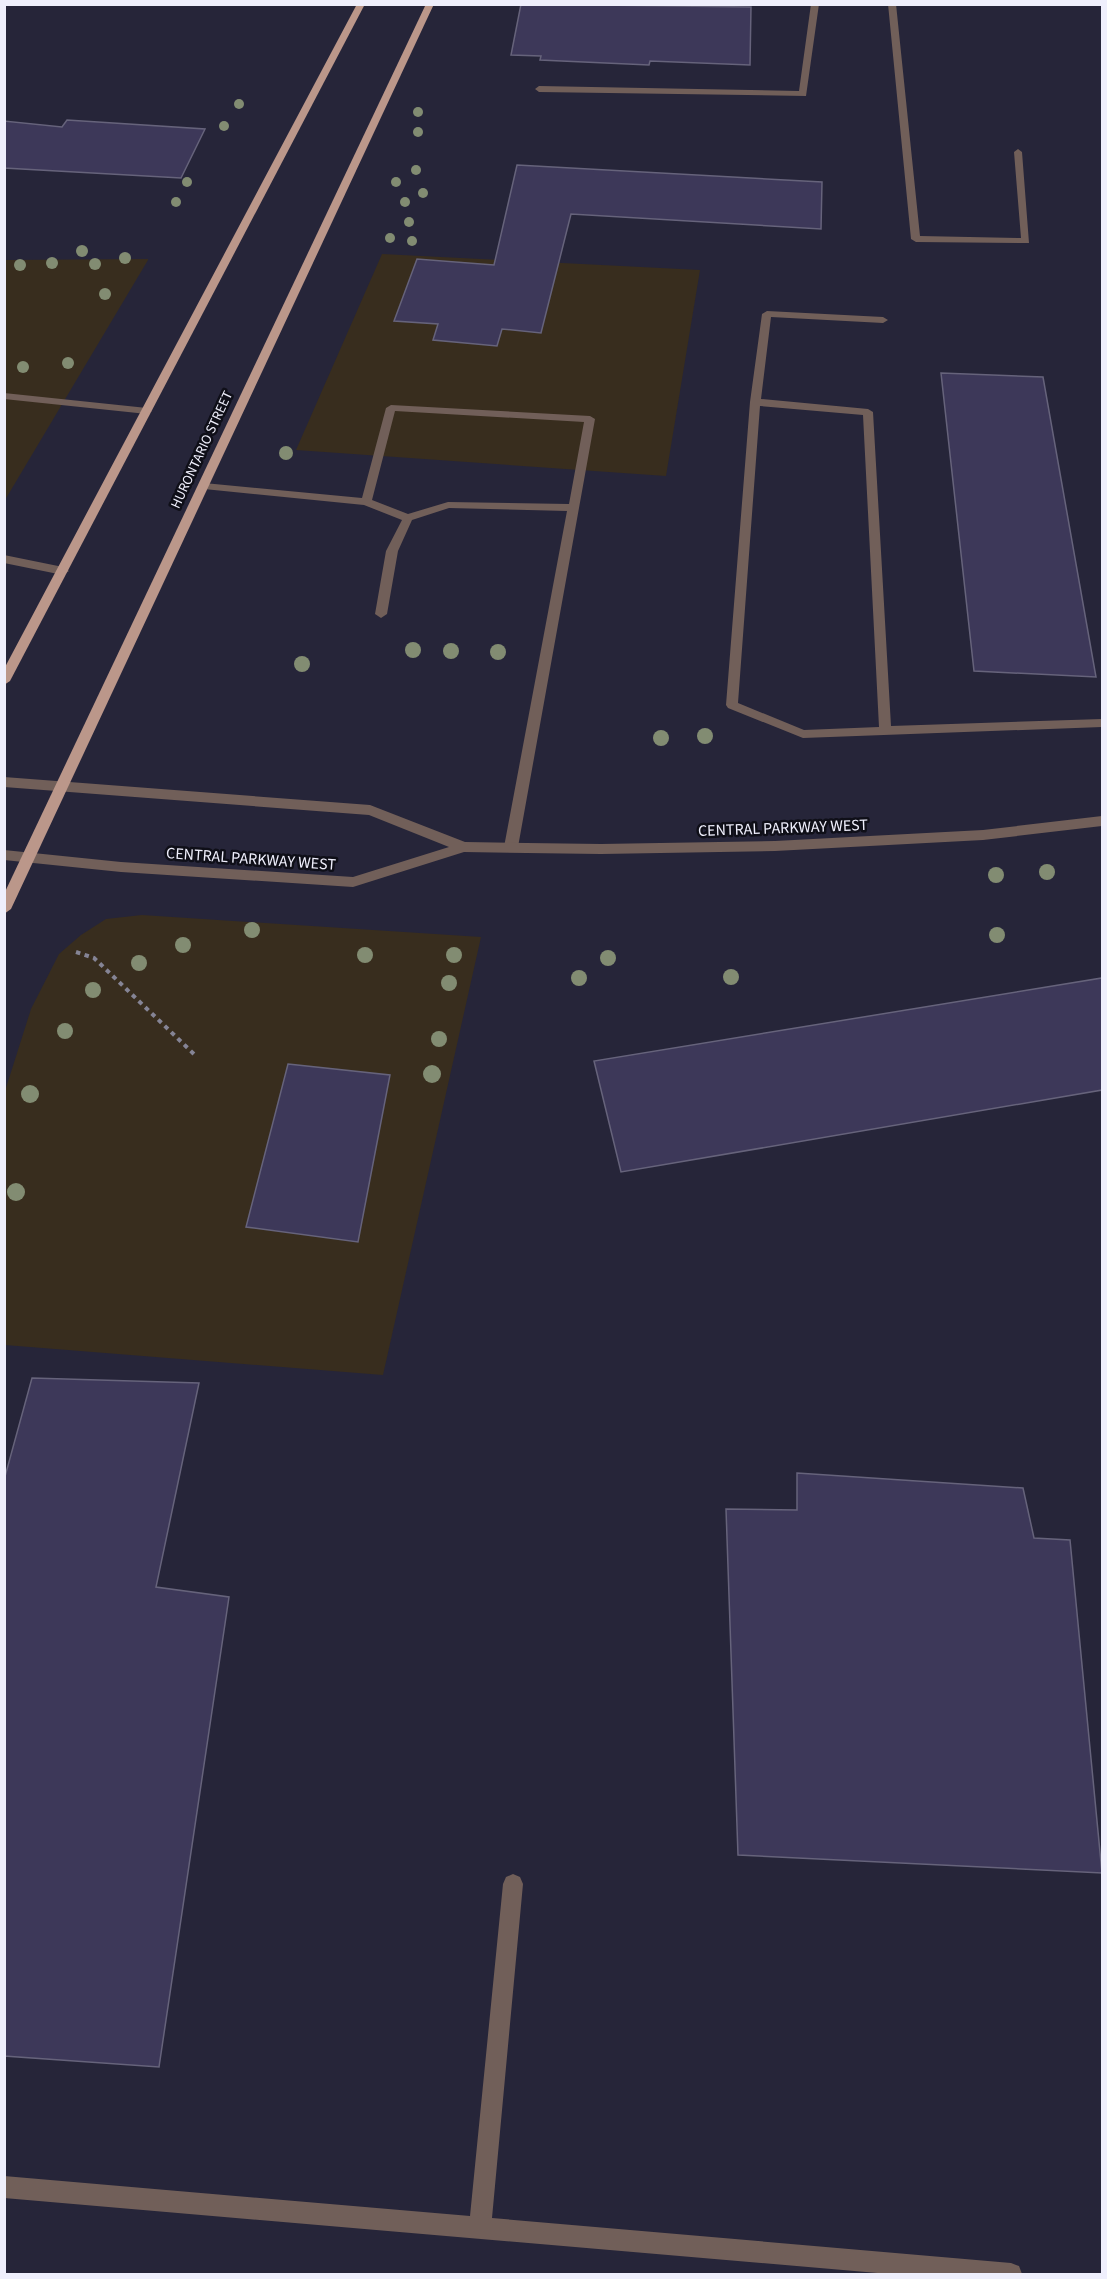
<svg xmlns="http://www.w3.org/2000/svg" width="1107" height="2279" font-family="'Source Sans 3',sans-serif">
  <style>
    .commercial { fill: #382d1e }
    .building { fill: #3d3859; stroke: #66637b; stroke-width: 1.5 }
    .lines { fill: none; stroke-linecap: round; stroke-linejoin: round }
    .path { stroke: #858495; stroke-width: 4; stroke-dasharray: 4.5 4.5; stroke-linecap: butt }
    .service { fill: #715f59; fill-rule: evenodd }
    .tertiary { fill: #715f59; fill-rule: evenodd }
    .primary { fill: #bb978a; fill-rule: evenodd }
    .tree { fill: #828c72 }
    .labels { text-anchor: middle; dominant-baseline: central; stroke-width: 5; stroke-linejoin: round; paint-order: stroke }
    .far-street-label { font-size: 14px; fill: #efeffc; stroke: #0f0f18 }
    .street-label { font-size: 16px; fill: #efeffc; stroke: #0f0f18 }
  </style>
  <rect width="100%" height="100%" fill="#262539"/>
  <g class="commercial">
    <polygon points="382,254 700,270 666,476 296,450"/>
    <polygon points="148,259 148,260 5,500 5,260"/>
    <polygon points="142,915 481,937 383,1375 5,1345 5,1091 31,1009 59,954 81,935 106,919"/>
  </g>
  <g class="building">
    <polygon points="521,4 751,7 750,65 650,61 649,65 540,60 541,56 511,55"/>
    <polygon points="67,120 205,129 181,178 4,168 4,121 62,127"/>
    <polygon points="517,165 822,182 821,229 571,214 541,333 502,329 497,346 433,340 438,324 394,321 417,259 494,265"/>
    <polygon points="941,373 1043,377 1096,677 974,671"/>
    <polygon points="1102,978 1102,1090 621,1172 594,1061"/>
    <polygon points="288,1064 390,1075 358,1242 246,1227"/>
    <polygon points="32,1378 199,1383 156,1587 229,1597 159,2067 4,2056 4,1480"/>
    <polygon points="797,1473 1023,1488 1034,1538 1070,1540 1102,1873 738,1855 726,1509 797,1510"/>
  </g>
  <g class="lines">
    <polyline class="path" points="76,952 94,958 196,1056"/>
    <g class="service">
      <polygon points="811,4 819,4 806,96 539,92 535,89 539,86 799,91"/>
      <polygon points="888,4 896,4 920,236 1021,238 1014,152 1018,149 1022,152 1029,243 916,242 911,239"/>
      <path d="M767,311l116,6 5,3 -5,3 -112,-6 -10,82 107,10 5,3 18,314 211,-7v8l-299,11 -75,-30 -2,-3 24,-303 12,-88zM760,406l103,9 16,312 -75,3 -66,-27z"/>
      <polygon points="4,393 147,408 152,411 147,414 4,399"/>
      <path d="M391,405l199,11 5,3 -77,428 -7,5 -7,-5 63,-336 -118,-3 -37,12 -14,31 -11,63 -6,4 -6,-4 11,-63 16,-31 -38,-15 -160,-16 -5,-3 5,-3 158,15 24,-90zM395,411l189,11 -15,82 -121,-2 -40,12 -36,-14z"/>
      <polygon points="4,555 63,567 69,571 63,575 4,563"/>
      <polygon points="513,1874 520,1877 523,1884 492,2218 1011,2263 1019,2266 1022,2274 889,2274 4,2198 4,2176 470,2216 503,1884 506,1877"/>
    </g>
    <polygon class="tertiary" points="4,777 370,805 465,842 601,844 775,841 983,830 1102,816 1102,826 983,840 775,851 601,854 464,852 353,887 121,872 4,860 4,850 121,862 353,877 449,847 369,815 4,787"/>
    <g class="primary">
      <polygon points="357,4 365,4 10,681 4,685 4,669"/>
      <polygon points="426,4 434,4 11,909 4,914 4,894"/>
    </g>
  </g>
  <g class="tree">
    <circle cx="239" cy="104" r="5"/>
    <circle cx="418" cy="112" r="5"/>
    <circle cx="224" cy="126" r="5"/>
    <circle cx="418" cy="132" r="5"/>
    <circle cx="416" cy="170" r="5"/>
    <circle cx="187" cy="182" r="5"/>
    <circle cx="396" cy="182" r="5"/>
    <circle cx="423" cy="193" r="5"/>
    <circle cx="176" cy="202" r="5"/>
    <circle cx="405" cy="202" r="5"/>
    <circle cx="409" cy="222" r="5"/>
    <circle cx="390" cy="238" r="5"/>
    <circle cx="412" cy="241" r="5"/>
    <circle cx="82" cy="251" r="6"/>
    <circle cx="125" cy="258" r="6"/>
    <circle cx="52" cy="263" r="6"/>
    <circle cx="95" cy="264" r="6"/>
    <circle cx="20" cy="265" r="6"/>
    <circle cx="105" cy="294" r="6"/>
    <circle cx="68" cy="363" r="6"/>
    <circle cx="23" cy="367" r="6"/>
    <circle cx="286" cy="453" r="7"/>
    <circle cx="413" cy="650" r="8"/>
    <circle cx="451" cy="651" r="8"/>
    <circle cx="498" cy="652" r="8"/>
    <circle cx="302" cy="664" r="8"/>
    <circle cx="705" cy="736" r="8"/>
    <circle cx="661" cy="738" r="8"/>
    <circle cx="1047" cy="872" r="8"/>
    <circle cx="996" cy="875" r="8"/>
    <circle cx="252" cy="930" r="8"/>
    <circle cx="997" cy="935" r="8"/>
    <circle cx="183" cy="945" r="8"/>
    <circle cx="365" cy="955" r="8"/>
    <circle cx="454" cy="955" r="8"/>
    <circle cx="608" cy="958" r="8"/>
    <circle cx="139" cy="963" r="8"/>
    <circle cx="731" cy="977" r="8"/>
    <circle cx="579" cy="978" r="8"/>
    <circle cx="449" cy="983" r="8"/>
    <circle cx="93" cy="990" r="8"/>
    <circle cx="65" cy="1031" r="8"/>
    <circle cx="439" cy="1039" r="8"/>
    <circle cx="432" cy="1074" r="9"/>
    <circle cx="30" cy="1094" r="9"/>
    <circle cx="16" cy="1192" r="9"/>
  </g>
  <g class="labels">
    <g class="far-street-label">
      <text transform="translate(202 450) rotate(-65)">HURONTARIO STREET</text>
    </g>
    <g class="street-label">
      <text transform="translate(783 828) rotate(-2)">CENTRAL PARKWAY WEST</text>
      <text transform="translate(251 859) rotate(4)">CENTRAL PARKWAY WEST</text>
    </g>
  </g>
  <rect width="1107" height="2279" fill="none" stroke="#efeffc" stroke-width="12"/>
</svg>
